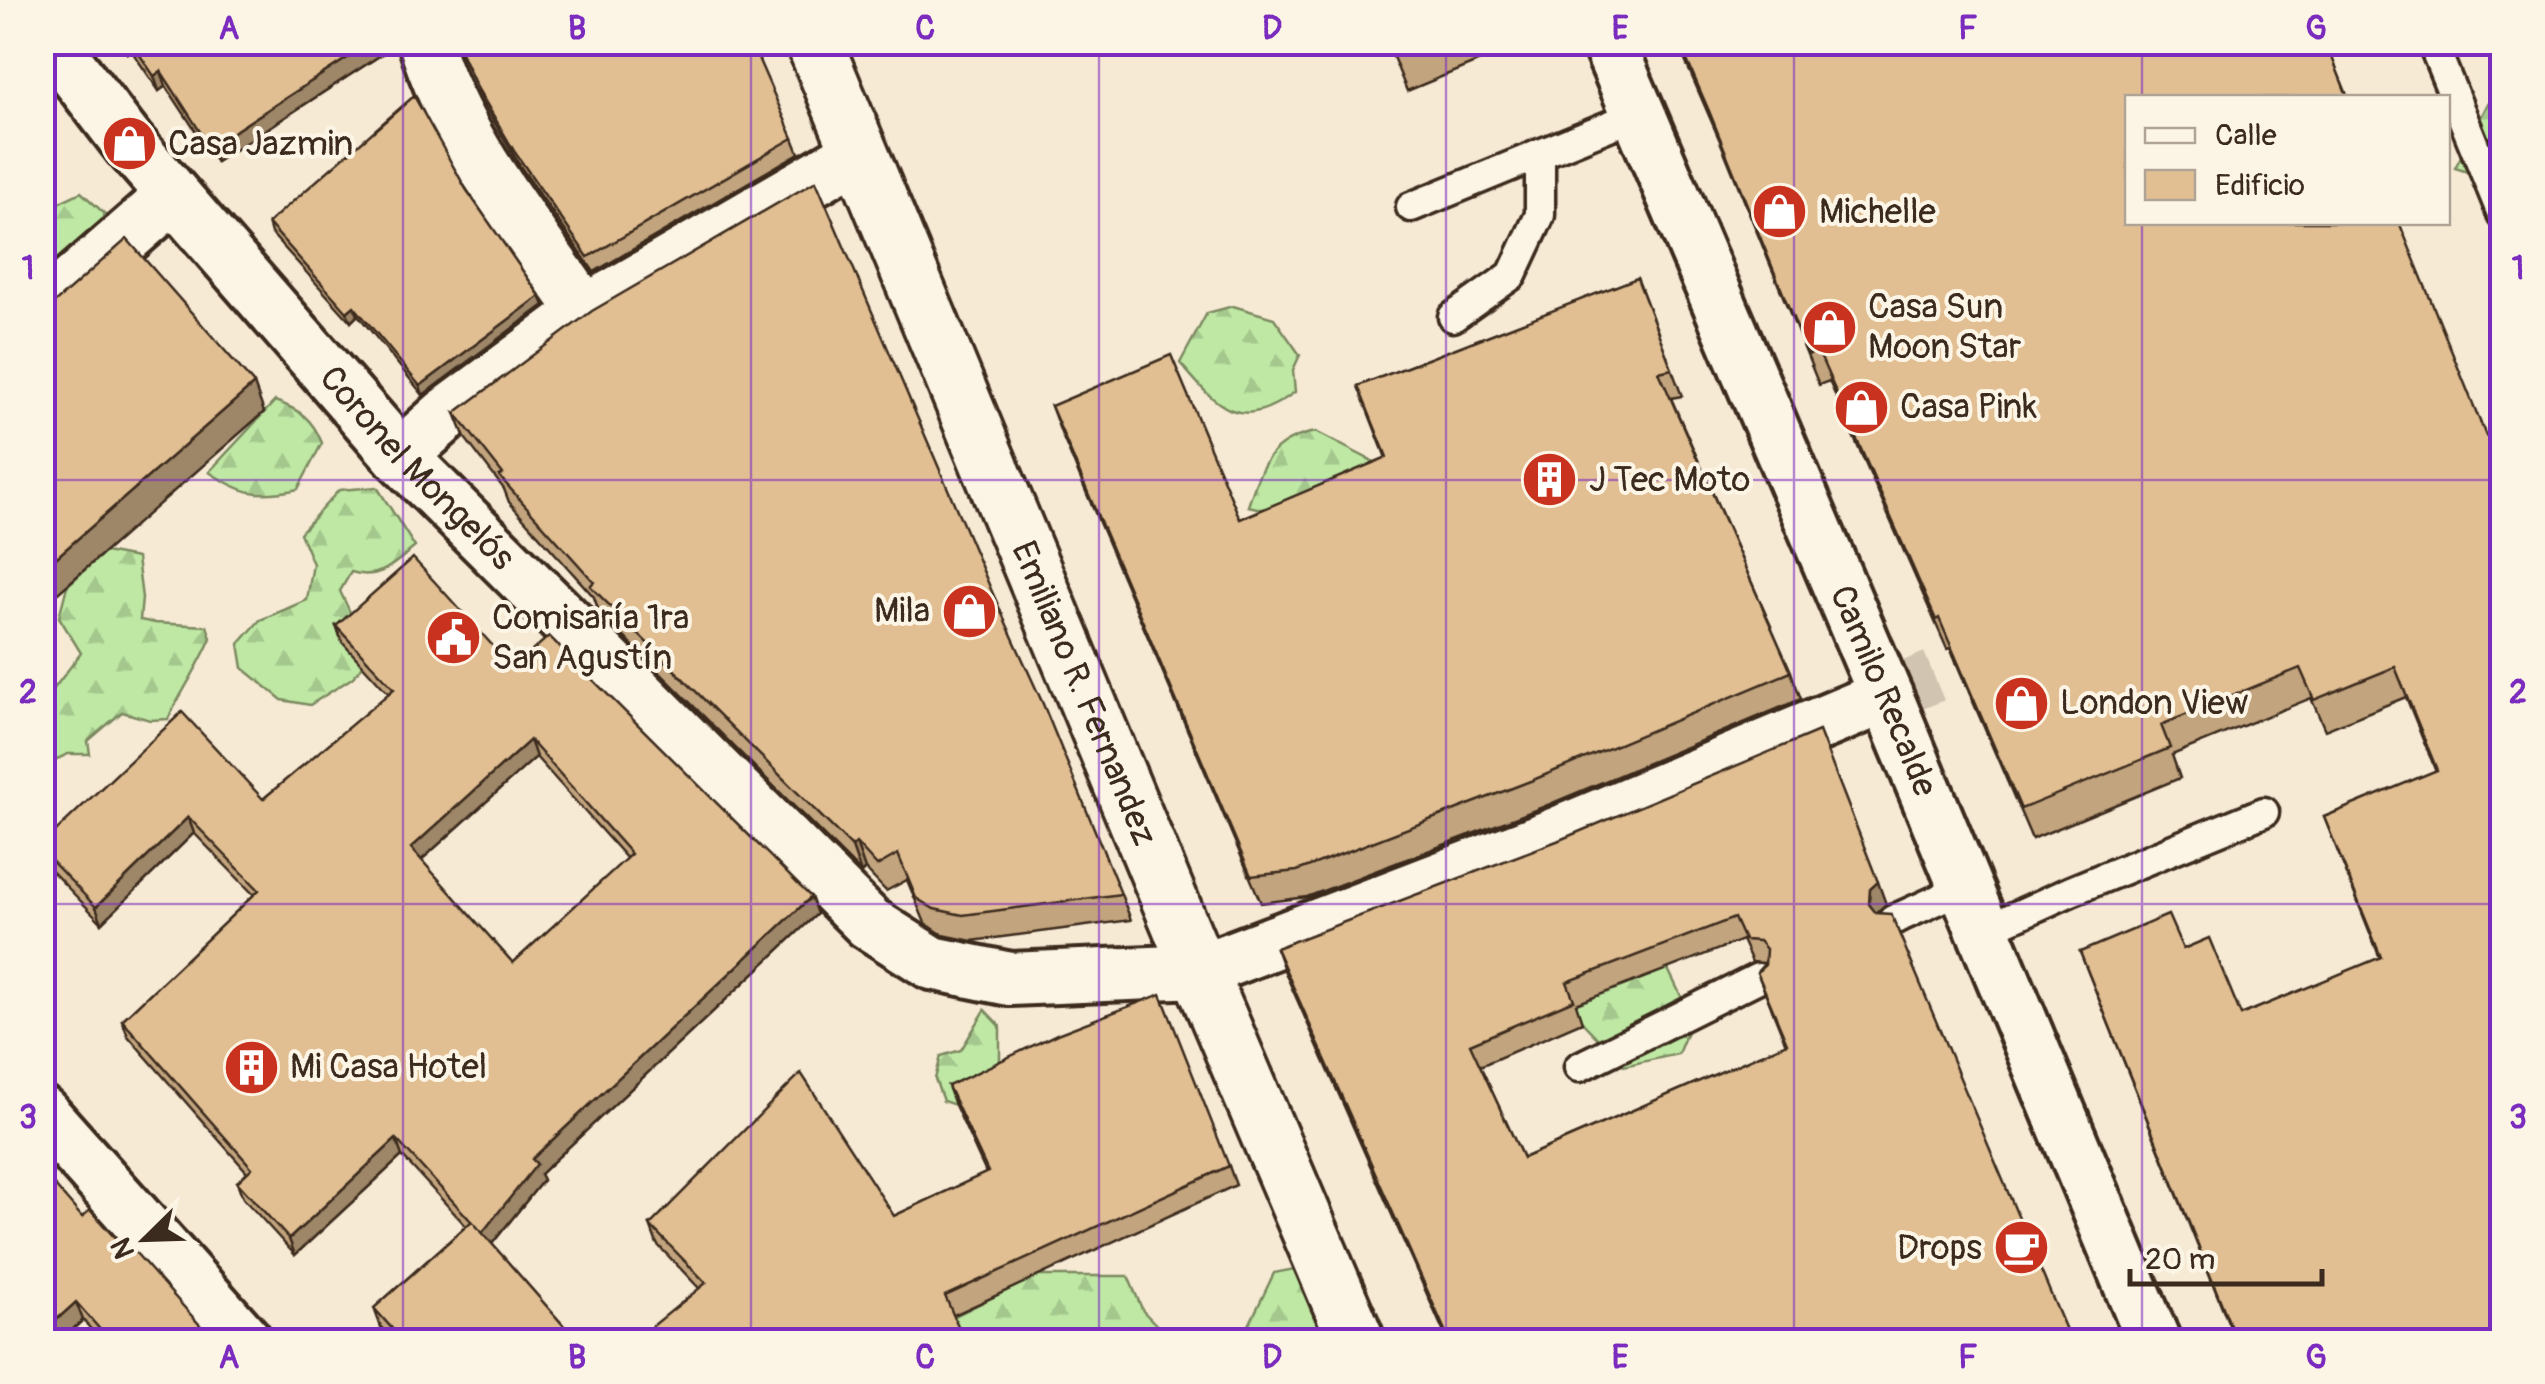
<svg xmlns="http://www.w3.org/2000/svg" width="2545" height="1384" font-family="Pangolin,sans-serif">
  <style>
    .forest { fill: url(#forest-firs); stroke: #7c8961; stroke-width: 2.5 }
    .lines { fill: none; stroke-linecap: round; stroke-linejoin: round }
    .street-tunnel { stroke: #d1c4b0; stroke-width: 52; stroke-dasharray: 52 26; stroke-linecap: butt }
    .lane-casing { stroke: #3b2a1e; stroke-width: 35 }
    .street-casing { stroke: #3b2a1e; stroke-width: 60 }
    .secondary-casing { stroke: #3b2a1e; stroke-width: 62 }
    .lane { stroke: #fcf5e5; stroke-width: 28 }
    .street { stroke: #fcf5e5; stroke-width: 52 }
    .secondary { stroke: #fcf5e5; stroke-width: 55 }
    .wall { fill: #c2a47e; stroke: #3b2a1e; stroke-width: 2.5; fill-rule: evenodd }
    .shaded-wall { fill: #9e8667; stroke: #3b2a1e; stroke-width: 2.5 }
    .building { fill: #e1bf93; stroke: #3b2a1e; stroke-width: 2.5; fill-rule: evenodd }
    .grid { fill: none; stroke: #7b2cbf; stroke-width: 2.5; stroke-opacity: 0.55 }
    .labels { text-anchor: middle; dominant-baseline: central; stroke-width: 8; stroke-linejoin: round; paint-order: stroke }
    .poi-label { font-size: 35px; fill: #3b2a1e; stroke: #fcf5e5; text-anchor: start }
    .street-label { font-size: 35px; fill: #3b2a1e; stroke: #fcf5e5 }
    .neatline { fill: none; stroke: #7b2cbf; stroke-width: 4 }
    .grid-label { font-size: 32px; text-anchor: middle; font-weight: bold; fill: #7b2cbf }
  </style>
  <defs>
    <pattern id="forest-firs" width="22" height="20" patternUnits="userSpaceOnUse" patternTransform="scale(2.5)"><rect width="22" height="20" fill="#bee8a4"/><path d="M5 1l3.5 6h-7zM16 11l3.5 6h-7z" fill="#a4c78d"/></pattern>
  </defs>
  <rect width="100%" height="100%" fill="#f7ead5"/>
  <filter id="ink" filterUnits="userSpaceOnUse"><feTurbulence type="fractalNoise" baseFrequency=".01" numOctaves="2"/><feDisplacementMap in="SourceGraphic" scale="20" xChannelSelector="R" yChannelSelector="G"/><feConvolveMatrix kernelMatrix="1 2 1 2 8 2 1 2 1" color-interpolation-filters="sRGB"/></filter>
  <g filter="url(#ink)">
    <g class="forest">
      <polygon points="2502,76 2502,183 2455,168"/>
      <polygon points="81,192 105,214 86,250 43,315 43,210"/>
      <path d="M1233,306l41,12 26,37 -7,15 2,22c-56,41 -77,16 -115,-29l27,-50z"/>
      <path d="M275,401c25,9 37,17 47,42l-24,46c-40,9 -55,5 -89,-17z"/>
      <path d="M1316,432l62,32 -107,47 -23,-5c13,-40 21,-66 68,-74z"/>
      <path d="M377,487l38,60c-21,17 -36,34 -64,25l-11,19 31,66 -19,21 -42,27 -28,-5 -39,-32 -4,-24 21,-24 47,-20 6,-36 -13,-31 39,-43z"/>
      <path d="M105,552l32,6 5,40 -2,22 15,3 52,3 4,12c-12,28 -29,53 -43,81l-18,1 -28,-8 -34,29 2,13h-22l-13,6 -12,-11v-46l38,-50 -22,-36 8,-31z"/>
      <polygon points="1667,967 1692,1019 1678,1054 1624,1066 1582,1022 1575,1004"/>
      <polygon points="985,1010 1000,1026 1000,1084 955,1105 943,1101 935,1079 941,1056 961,1050"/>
      <path d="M1324,1263c38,17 48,32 62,71l-3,7 -142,1 33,-69z"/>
      <polygon points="1036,1276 1128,1276 1143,1311 1172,1341 958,1341 953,1317"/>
    </g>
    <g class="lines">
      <polyline class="street-tunnel" points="1886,696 2025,639"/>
      <defs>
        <g id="lane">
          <polyline points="2432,42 2502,214"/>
          <polyline points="1411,207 1638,114"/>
          <polyline points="1453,317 1512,275 1540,215 1540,154"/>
          <polyline points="1893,920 1966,887"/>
          <polyline points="1983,931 2071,891 2264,812"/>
          <polyline points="1579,1067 1758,978"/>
        </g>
        <g id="street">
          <path id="s1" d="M51,42l78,102 271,312 469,467 63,40 78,16 189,-8 355,-136 332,-139"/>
          <path d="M425,42c31,101 101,184 160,270"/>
          <path id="s2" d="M1608,42l278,654 268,646"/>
          <polyline points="42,310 173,196"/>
          <polyline points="400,456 446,415 585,312 857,154"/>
          <polyline points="42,1113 246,1342"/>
        </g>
        <g id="secondary">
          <path id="s3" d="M814,42l385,929 158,371"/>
        </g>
      </defs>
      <use href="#lane" class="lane-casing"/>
      <use href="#street" class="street-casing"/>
      <use href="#secondary" class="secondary-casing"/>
      <use href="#lane" class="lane"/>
      <use href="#street" class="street"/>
      <use href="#secondary" class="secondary"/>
    </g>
    <g class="wall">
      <polygon points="120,42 396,42 396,45 216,162 166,86 159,91 131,50 127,53"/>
      <polygon points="1387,42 1526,42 1407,91"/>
      <polygon points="1677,42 2341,42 2342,45 2329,51 2399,222 2502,1342 2236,1342 2080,952 2183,949 2241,1015 2380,958 2324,817 2436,771 2406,697 2325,730 2311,698 2172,755 2180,778 2032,839 1950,648 1947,649 1829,381 1819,385 1720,141"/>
      <polygon points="460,50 793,138 799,153 594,272 520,166 482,101"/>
      <polygon points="466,189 544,305 423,395 358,315 351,322 271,233 268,223"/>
      <polygon points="1637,278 1682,396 1671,398 1791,672 1801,699 1543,807 1307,897 1261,903 1061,433 1051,406 1240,519 1386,458 1358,386"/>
      <polygon points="455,413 1121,894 1131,920 972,941 943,935 925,923 907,880 886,891 865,869 861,873 599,612 594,597 509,502 504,489 465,438"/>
      <path d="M336,626l177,42 298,229 6,17 -277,260 3,6 -51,64 86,98h-184l-13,-15 -7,-19 92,-82 -64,-70 -107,99 -52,-57 -6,-16 10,-10 -119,-136 -6,-16 132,-125 -60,-62 -92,90 -57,-59 -3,-7v-13l221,-45 126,-105 -47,-52zM536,757l91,102 -114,104 -92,-103z"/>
      <path d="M1886,904l-8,7v2l193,429h-623l-164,-372 -8,-22zM1742,940l10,22 13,1 -8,9 29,72 -263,114 -43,-92 102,-44 -6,-18z"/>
      <polygon points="948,1086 1229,1166 1236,1185 954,1315 699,1288 657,1244 650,1225 894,1216 986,1173 955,1105"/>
      <polygon points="82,1217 130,1255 215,1342 102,1342 83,1320 59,1342 42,1342"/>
    </g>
    <g class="shaded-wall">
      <polygon points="123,42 128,42 131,50 127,53"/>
      <polygon points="372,42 396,42 396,45 216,162 210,147"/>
      <polygon points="161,71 166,86 159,91 154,76"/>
      <polygon points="540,296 544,305 423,395 420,386"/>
      <polygon points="354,306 358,315 351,322 347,312"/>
      <polygon points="254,384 264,412 42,607 42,570"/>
      <polygon points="530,740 536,757 417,864 411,848"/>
      <polygon points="188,817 194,833 102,923 96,907"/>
      <polygon points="856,843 865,869 861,873 852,847"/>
      <polygon points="1878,882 1886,904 1878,911 1877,926 1869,904 1870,889"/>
      <polygon points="811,897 817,914 540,1174 543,1180 487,1250 481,1233 532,1159"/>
      <polygon points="396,1139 402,1156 295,1255 289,1239"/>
      <polygon points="76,1302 83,1320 59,1342 42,1342 42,1333"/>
    </g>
    <g class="building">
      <polygon points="131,42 372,42 210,147 161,71 154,76"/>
      <polygon points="468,42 751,42 793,138 588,257 514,151 476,86 460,50"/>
      <polygon points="1389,42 1423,42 1394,54"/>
      <polygon points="1679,42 2326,42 2348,98 2128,98 2128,222 2399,222 2486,436 2500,430 2502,437 2502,1342 2237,1342 2080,952 2168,915 2183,949 2209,938 2241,1015 2381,957 2324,817 2437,770 2395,667 2314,700 2300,668 2161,725 2170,748 2021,809 1939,618 1936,620 1818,351 1808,355 1709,111"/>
      <polygon points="414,96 466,189 540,296 420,386 354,306 347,312 268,223"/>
      <polygon points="816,181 993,594 1043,704 1121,894 963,915 934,909 916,898 898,854 877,866 856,843 852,847 590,586 594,582 499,476 503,474 455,413 592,311"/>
      <polygon points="127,239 254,384 42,570 42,309 52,305"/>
      <polygon points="1637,278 1672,369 1659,372 1791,672 1533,780 1297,871 1251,876 1051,406 1171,355 1240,519 1387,457 1358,386"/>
      <path d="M413,558l100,110 36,-32 262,261 -279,262 5,5 -55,69 -86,-94 -107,100 -52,-57 15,-14 -130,-148 137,-130 -71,-73 -92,90 -54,-56v-7l140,-132 81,87 131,-110 -58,-63zM530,740l101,114 -118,109 -102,-115z"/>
      <path d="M1819,731l59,151 -8,7 -1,15 7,9 15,1 180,428h-621l-174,-394 281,-107zM1734,918l10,22 15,1 7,8 -1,16 -8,7 30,71 -264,115 -53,-114 104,-44 -7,-18z"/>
      <polygon points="1161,994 1229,1166 945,1296 965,1342 633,1342 706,1283 650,1225 801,1073 894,1216 988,1172 948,1086 1057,1034"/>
      <polygon points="42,1171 82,1217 90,1210 130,1255 135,1252 215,1342 111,1342 76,1302 42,1333"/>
      <polygon points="472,1221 578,1342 404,1342 374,1308"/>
    </g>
  </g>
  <path class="grid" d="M403,42v1300M751,42v1300M1099,42v1300M1446,42v1300M1794,42v1300M2142,42v56M2142,222v1120M42,480h2460M42,904h2460"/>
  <defs>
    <symbol id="shop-disc" viewBox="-11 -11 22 22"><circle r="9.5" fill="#c8321e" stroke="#fcf5e5"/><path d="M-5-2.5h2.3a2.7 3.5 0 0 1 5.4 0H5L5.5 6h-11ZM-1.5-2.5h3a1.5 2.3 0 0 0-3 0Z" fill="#fff"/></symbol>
    <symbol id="building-disc" viewBox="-11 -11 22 22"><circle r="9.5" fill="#c8321e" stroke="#fcf5e5"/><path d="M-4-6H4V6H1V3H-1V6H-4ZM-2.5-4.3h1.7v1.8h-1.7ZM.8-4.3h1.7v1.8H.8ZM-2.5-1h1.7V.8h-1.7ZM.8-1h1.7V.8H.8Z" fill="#fff"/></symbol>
    <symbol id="civic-disc" viewBox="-11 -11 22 22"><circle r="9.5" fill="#c8321e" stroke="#fcf5e5"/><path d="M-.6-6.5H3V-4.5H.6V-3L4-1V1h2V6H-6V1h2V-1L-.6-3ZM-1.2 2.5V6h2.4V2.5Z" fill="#fff"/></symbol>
    <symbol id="cafe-disc" viewBox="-11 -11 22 22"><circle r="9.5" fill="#c8321e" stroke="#fcf5e5"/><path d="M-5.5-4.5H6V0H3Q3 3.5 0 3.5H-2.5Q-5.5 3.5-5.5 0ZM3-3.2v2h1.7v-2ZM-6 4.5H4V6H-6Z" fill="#fff"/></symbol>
  </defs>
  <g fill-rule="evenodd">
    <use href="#shop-disc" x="98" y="112" width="63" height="63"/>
    <use href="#shop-disc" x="1748" y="180" width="63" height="63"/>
    <use href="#shop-disc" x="1798" y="296" width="63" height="63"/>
    <use href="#shop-disc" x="1830" y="376" width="63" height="63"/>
    <use href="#building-disc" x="1518" y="448" width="63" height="63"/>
    <use href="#shop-disc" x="938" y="580" width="63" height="63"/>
    <use href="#civic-disc" x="422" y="606" width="63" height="63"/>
    <use href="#shop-disc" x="1990" y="672" width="63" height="63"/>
    <use href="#building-disc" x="220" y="1036" width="63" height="63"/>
    <use href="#cafe-disc" x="1990" y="1216" width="63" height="63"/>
  </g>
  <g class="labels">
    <g class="poi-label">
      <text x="168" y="144">Casa Jazmin</text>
      <text x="1819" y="212">Michelle</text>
      <text x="1868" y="307">Casa Sun<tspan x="1868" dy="40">Moon Star</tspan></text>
      <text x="1900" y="407">Casa Pink</text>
      <text x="1589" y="480">J Tec Moto</text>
      <text x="930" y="611" text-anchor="end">Mila</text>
      <text x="492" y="618">Comisaría 1ra<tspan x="492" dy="40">San Agustín</tspan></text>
      <text x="2060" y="703">London View</text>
      <text x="290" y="1067">Mi Casa Hotel</text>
      <text x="1982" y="1248" text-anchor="end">Drops</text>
    </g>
    <g class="street-label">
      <text stroke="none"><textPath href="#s1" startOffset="562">Coronel Mongelós</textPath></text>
      <text stroke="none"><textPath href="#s2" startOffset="705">Camilo Recalde</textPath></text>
      <text stroke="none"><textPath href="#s3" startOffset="705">Emiliano R. Fernandez</textPath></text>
    </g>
  </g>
  <rect width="2545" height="1384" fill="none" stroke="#fcf5e5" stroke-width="110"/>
  <rect x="2125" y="95" width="325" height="130" fill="#fcf5e5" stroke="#afa495" stroke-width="2.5"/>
  <rect x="2145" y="128" width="50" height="15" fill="#fcf5e5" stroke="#afa495" stroke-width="2.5"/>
  <text x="2215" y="145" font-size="30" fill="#3b2a1e">Calle</text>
  <rect x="2145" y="170" width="50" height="30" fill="#e1bf93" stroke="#afa495" stroke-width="2.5"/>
  <text x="2215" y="195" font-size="30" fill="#3b2a1e">Edificio</text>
  <g transform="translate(145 1239) rotate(247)" stroke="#fcf5e5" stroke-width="8" paint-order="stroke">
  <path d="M0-8L18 38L0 25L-18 38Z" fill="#3b2a1e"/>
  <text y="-15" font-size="28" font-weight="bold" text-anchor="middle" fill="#3b2a1e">N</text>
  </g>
  <path d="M2130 1269v15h192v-15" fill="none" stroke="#3b2a1e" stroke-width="5"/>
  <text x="2145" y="1269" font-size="30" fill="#3b2a1e" stroke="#fcf5e5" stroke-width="8" paint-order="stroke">20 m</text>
  <rect x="55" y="55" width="2435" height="1274" class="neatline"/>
  <g class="grid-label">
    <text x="229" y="39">A</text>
    <text x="577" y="39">B</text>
    <text x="925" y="39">C</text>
    <text x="1272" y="39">D</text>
    <text x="1620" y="39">E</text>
    <text x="1968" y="39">F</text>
    <text x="2316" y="39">G</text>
    <text x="28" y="279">1</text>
    <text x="2518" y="279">1</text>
    <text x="28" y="703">2</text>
    <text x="2518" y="703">2</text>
    <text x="28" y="1128">3</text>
    <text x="2518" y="1128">3</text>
    <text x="229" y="1368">A</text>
    <text x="577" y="1368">B</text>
    <text x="925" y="1368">C</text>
    <text x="1272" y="1368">D</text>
    <text x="1620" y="1368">E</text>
    <text x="1968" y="1368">F</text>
    <text x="2316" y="1368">G</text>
  </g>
</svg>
